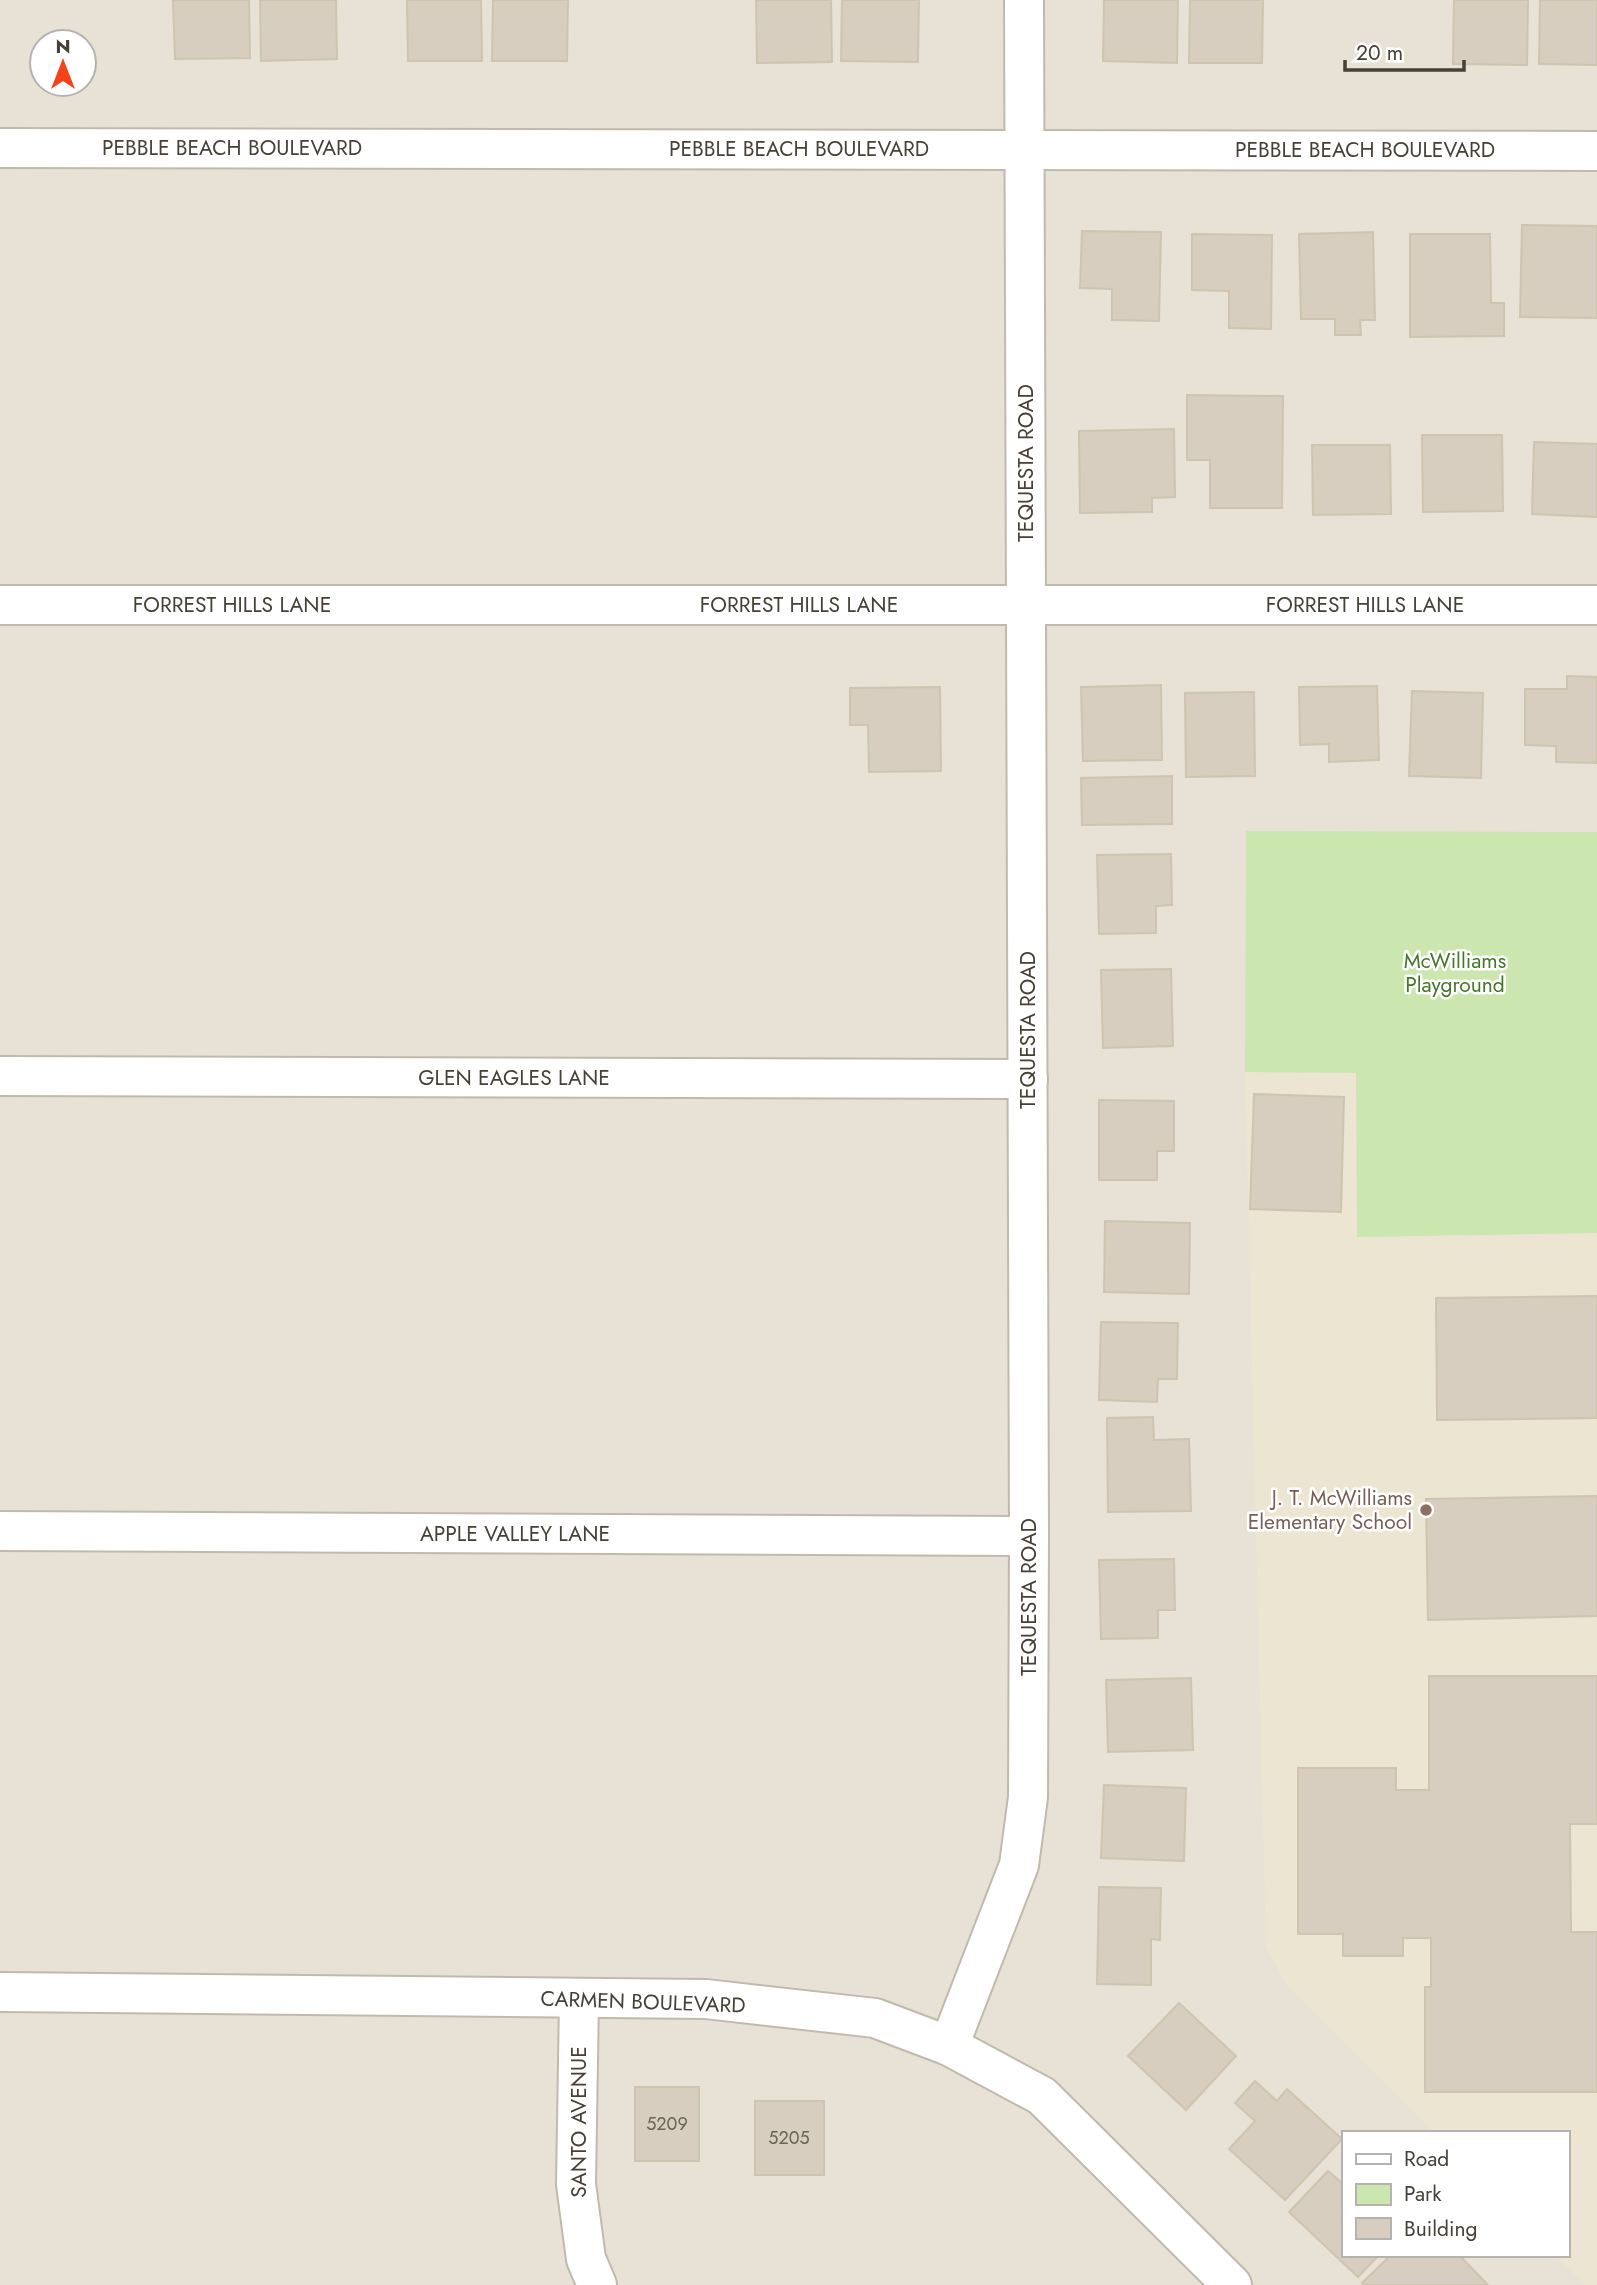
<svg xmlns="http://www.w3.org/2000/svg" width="1597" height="2285" font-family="Jost,sans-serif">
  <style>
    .residential { fill: #e7e2d5; fill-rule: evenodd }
    .education { fill: #ece5d1 }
    .green { fill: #cce6b0 }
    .building { fill: #d7cebf; stroke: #cfc4b0; stroke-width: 2 }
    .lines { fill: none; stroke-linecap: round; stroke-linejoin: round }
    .minor-casing { stroke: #c1baac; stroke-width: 42 }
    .minor { stroke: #fff; stroke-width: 38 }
    .education-dot { fill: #8d6e63; stroke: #fff; stroke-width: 2.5 }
    .labels { text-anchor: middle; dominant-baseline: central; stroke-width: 5; stroke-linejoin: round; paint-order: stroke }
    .number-label { font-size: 18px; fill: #6a6458 }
    .street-label { font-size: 21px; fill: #464036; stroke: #fff }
    .park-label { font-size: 21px; fill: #45762a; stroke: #fff }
    .education-label { font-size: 21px; fill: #785e54; stroke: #fff; text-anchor: end }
  </style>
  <rect width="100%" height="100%" fill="#f3f0e7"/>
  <path class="residential" d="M0,0h1597v2285h-1597zM42,42h42v42h-42zM1343,2133h224v122h-224z"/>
  <polygon class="education" points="1246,831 1597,832 1597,2285 1585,2285 1555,2255 1567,2255 1567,2133 1434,2133 1285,1982 1266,1947 1245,1072"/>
  <polygon class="green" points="1246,831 1597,832 1597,1233 1357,1237 1356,1073 1245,1072"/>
  <g class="building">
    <polygon points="173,0 249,0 250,58 175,59"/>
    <polygon points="260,0 336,0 337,59 261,61"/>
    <polygon points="407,0 481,0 482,61 408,61"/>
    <polygon points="493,0 568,0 567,61 492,61"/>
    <polygon points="756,0 831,0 832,62 757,63"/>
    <polygon points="842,0 919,0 918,62 841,61"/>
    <polygon points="1104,0 1178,0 1177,63 1103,61"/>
    <polygon points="1190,0 1263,0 1262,63 1189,63"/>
    <polygon points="1454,0 1528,0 1527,65 1453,64"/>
    <polygon points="1540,0 1597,0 1597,65 1539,64"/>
    <polygon points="1522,225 1597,226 1597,318 1520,317"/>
    <polygon points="1082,231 1161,232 1159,321 1112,320 1112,289 1080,288"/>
    <polygon points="1373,232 1375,320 1360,320 1361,335 1335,335 1335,319 1301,319 1299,234"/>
    <polygon points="1192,234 1272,235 1271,329 1229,328 1229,291 1192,290"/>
    <polygon points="1410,234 1490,234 1491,303 1504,303 1504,336 1410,337"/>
    <polygon points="1187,395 1283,396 1282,508 1210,508 1210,460 1187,460"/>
    <polygon points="1174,429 1175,497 1152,498 1152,512 1080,513 1079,431"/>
    <polygon points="1422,435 1502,435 1503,511 1423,512"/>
    <polygon points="1534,442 1597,444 1597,517 1532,514"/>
    <polygon points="1312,445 1390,445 1391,514 1313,515"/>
    <polygon points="1567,676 1597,677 1597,763 1556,762 1556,746 1525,745 1525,689 1567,689"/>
    <polygon points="1161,685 1162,760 1083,761 1081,687"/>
    <polygon points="1377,686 1379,760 1329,762 1329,744 1300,745 1299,687"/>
    <polygon points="940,687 941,771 869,772 868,725 850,725 850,688"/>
    <polygon points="1412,691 1483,693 1481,778 1409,776"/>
    <polygon points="1254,692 1255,776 1186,777 1185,693"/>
    <polygon points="1172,776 1172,824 1082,825 1081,778"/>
    <polygon points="1171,854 1172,905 1156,906 1156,933 1099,934 1097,855"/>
    <polygon points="1171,969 1173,1046 1103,1048 1101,970"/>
    <polygon points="1254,1094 1344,1097 1341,1212 1250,1209"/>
    <polygon points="1099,1100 1174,1101 1174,1151 1157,1151 1157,1180 1099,1180"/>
    <polygon points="1105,1221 1190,1223 1189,1294 1104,1292"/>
    <polygon points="1597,1296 1597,1418 1437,1420 1436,1298"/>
    <polygon points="1101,1322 1178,1323 1177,1379 1158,1379 1157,1402 1099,1400"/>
    <polygon points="1153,1417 1154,1440 1189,1439 1191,1511 1108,1512 1107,1418"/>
    <polygon points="1597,1496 1597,1616 1428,1620 1426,1499"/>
    <polygon points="1174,1559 1175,1610 1158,1610 1158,1638 1101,1639 1099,1560"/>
    <polygon points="1429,1676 1597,1676 1597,1824 1570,1824 1571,1932 1597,1932 1597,2092 1425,2092 1425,1987 1431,1987 1431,1938 1403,1938 1403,1956 1343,1956 1343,1934 1298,1934 1298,1768 1396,1768 1396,1790 1429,1790"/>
    <polygon points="1191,1678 1193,1750 1108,1752 1106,1680"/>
    <polygon points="1104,1785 1186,1788 1184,1861 1101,1858"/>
    <polygon points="1099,1887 1161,1888 1160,1940 1151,1939 1151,1985 1097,1984"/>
    <polygon points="1179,2003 1236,2056 1186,2110 1128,2056"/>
    <polygon points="1255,2081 1277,2101 1287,2089 1342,2139 1285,2200 1229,2149 1255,2121 1235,2103"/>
    <rect x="635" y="2087" width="64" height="74"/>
    <rect x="755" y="2101" width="69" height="74"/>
    <polygon points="1328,2171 1343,2184 1343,2255 1379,2255 1358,2277 1289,2212"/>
    <polygon points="1391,2255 1459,2255 1488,2285 1364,2285 1362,2283"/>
  </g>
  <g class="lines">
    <defs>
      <g id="minor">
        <polyline points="0,148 1597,151"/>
        <polyline points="0,605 1597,605"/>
        <polyline points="0,1076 1028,1079"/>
        <polyline points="0,1531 1029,1536"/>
        <polyline points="0,1992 706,1999 875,2018 949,2046 1042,2096 1232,2285"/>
        <polyline points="579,1999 576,2184 586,2259 597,2285"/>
        <polyline points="949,2046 1019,1865 1028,1797 1029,1536 1024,0"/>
      </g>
    </defs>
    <use href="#minor" class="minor-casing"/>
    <use href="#minor" class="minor"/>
  </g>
  <circle class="education-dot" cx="1426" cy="1510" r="7"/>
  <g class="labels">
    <g class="number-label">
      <text x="667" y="2124">5209</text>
      <text x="789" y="2138">5205</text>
    </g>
    <g class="street-label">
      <text x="232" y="148">PEBBLE BEACH BOULEVARD</text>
      <text x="799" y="149">PEBBLE BEACH BOULEVARD</text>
      <text x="1365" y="150">PEBBLE BEACH BOULEVARD</text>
      <text transform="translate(1026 463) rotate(-90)">TEQUESTA ROAD</text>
      <text x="232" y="605">FORREST HILLS LANE</text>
      <text x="799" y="605">FORREST HILLS LANE</text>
      <text x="1365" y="605">FORREST HILLS LANE</text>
      <text transform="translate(1028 1030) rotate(-90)">TEQUESTA ROAD</text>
      <text x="514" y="1078">GLEN EAGLES LANE</text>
      <text x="515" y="1534">APPLE VALLEY LANE</text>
      <text transform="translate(1029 1597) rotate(-90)">TEQUESTA ROAD</text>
      <text transform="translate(643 2002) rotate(2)">CARMEN BOULEVARD</text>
      <text transform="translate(579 2122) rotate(-90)">SANTO AVENUE</text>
    </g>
    <g class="park-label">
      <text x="1455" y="961">McWilliams<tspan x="1455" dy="24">Playground</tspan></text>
    </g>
    <g class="education-label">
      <text x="1412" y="1498">J. T. McWilliams<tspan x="1412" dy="24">Elementary School</tspan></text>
    </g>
  </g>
  <rect x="1342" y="2131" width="228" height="126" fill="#ffffff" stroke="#b5b3af" stroke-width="2"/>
  <rect x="1356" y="2154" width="35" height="10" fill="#ffffff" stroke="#b5b3af" stroke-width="2"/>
  <text x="1404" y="2166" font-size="21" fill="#464036">Road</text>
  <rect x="1356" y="2184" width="35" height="21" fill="#cce6b0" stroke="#b5b3af" stroke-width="2"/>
  <text x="1404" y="2201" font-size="21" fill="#464036">Park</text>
  <rect x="1356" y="2218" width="35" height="21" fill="#d7cebf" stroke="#b5b3af" stroke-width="2"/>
  <text x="1404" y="2236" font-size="21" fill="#464036">Building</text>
  <g transform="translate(63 63)"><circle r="33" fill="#ffffff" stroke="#b5b3af" stroke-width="2"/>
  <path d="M0-5L12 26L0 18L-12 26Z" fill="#f5421b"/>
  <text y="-10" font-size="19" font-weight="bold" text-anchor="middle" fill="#464036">N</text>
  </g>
  <path d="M1345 60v10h119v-10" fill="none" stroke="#464036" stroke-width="3.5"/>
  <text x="1356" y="60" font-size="21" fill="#464036" stroke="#ffffff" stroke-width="5" paint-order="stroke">20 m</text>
</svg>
